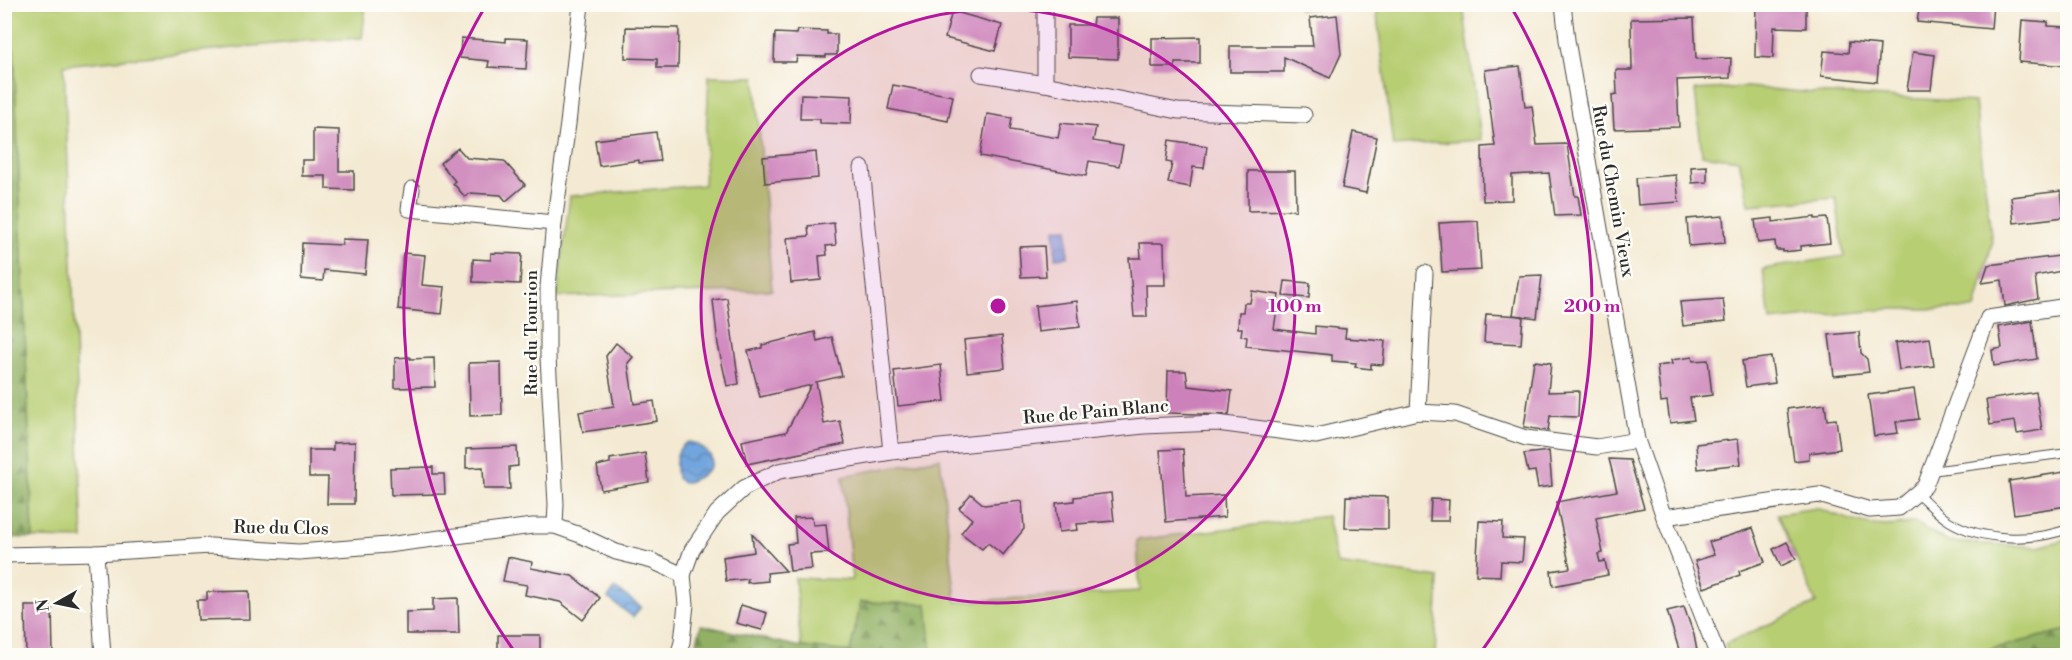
<svg xmlns="http://www.w3.org/2000/svg" width="2072" height="660" font-family="'Libre Bodoni',serif">
  <style>
    .grass { fill: #b8ce73; stroke: #727c4f; stroke-width: 1.5 }
    .forest { fill: url(#forest-firs); stroke: #5e6e48; stroke-width: 1.5 }
    .water { fill: url(#water-waves); stroke: #4e6884; stroke-width: 1.5 }
    .building { fill: #d190bf }
    .lines { fill: none; stroke-linecap: round; stroke-linejoin: round }
    .service-casing { stroke: #494844; stroke-width: 10 }
    .minor-casing { stroke: #494844; stroke-width: 17 }
    .service { stroke: #fff; stroke-width: 8 }
    .minor { stroke: #fff; stroke-width: 15 }
    .ring { fill: none; stroke: #b5179e; stroke-width: 3 }
    .labels { text-anchor: middle; dominant-baseline: central; stroke-width: 5; stroke-linejoin: round; paint-order: stroke }
    .street-label { font-size: 18px; fill: #2b2b2b; stroke: #fdfcf7 }
    .centre { fill: #b5179e; stroke: #fdfcf7; stroke-width: 3 }
    .ring-label { font-size: 18px; text-anchor: middle; font-weight: bold; fill: #b5179e; stroke: #fdfcf7; stroke-width: 5; stroke-linejoin: round; paint-order: stroke }
  </style>
  <defs>
    <pattern id="forest-firs" width="22" height="20" patternUnits="userSpaceOnUse" patternTransform="scale(1.5)"><rect width="22" height="20" fill="#92b165"/><path d="M5 1l3.5 6h-7zM16 11l3.5 6h-7z" fill="#779053"/></pattern>
    <pattern id="water-waves" width="16" height="10" patternUnits="userSpaceOnUse" patternTransform="scale(1.5)"><rect width="16" height="10" fill="#72a5de"/><path d="M0 5q4-4 8 0t8 0" fill="none" stroke="#5e87b4"/></pattern>
  </defs>
  <rect width="100%" height="100%" fill="#fdfcf7"/>
  <filter id="ink" filterUnits="userSpaceOnUse"><feTurbulence type="fractalNoise" baseFrequency=".0167" numOctaves="2"/><feDisplacementMap in="SourceGraphic" scale="12" xChannelSelector="R" yChannelSelector="G"/><feConvolveMatrix kernelMatrix="1 2 1 2 8 2 1 2 1" color-interpolation-filters="sRGB"/></filter>
  <filter id="wash" filterUnits="userSpaceOnUse"><feTurbulence type="fractalNoise" baseFrequency=".008" numOctaves="4" result="noise"/><feDisplacementMap in="SourceGraphic" scale="24" xChannelSelector="R" yChannelSelector="G"/><feGaussianBlur stdDeviation="1.35" result="paint"/><feColorMatrix in="noise" values="0 0 0 0 0 0 0 0 0 0 0 0 0 0 0 0 0 1.4 0 .05"/><feComposite in="paint" operator="in"/></filter>
  <g filter="url(#wash)">
    <rect width="100%" height="100%" fill="#f4ead3"/>
    <g class="grass">
      <polygon points="4,5 366,5 362,38 304,41 64,65 83,539 33,538 14,51 5,51"/>
      <polygon points="1299,5 1463,5 1481,140 1393,146 1376,7 1299,9"/>
      <polygon points="709,76 755,77 772,290 557,297 570,196 704,185"/>
      <polygon points="1747,87 1813,93 1975,102 1992,243 1975,309 1890,309 1770,321 1763,269 1844,256 1836,198 1749,205 1739,160 1702,155 1695,90"/>
      <polygon points="940,458 956,602 1140,591 1137,540 1327,516 1337,564 1439,578 1435,656 932,655 926,604 861,602 851,652 801,647 795,578 852,580 843,476"/>
      <path d="M1817,508c36,13 59,24 97,14l34,20 91,5 28,-8v91l-99,25 -239,1 -4,-12 91,-41 -39,-89z"/>
    </g>
    <g class="forest">
      <polygon points="14,50 33,538 4,537 4,51"/>
      <polygon points="861,602 927,604 932,655 694,655 701,625 801,647 850,652"/>
      <polygon points="2067,630 2067,655 1968,655"/>
    </g>
    <g class="water">
      <polygon points="1055,228 1068,228 1068,257 1055,258"/>
      <path d="M688,442c7,0 12,4 17,8 19,14 -7,30 -22,33l-6,-5c-2,-14 -3,-29 11,-36z"/>
      <polygon points="615,588 641,607 633,617 608,598"/>
    </g>
    <g id="blocks">
      <g class="building">
        <polygon points="1756,4 1806,4 1806,28 1774,27 1773,58 1755,57"/>
        <polygon points="1920,4 1993,4 1991,29 1917,22"/>
        <polygon points="952,11 1002,25 995,51 945,38"/>
        <polygon points="1337,15 1341,54 1330,78 1284,57 1284,72 1230,72 1230,46 1313,46 1310,18"/>
        <polygon points="1093,18 1118,18 1118,59 1068,57 1068,25 1092,25"/>
        <polygon points="1694,18 1696,59 1731,58 1730,78 1677,80 1679,127 1614,129 1612,95 1617,94 1616,70 1632,70 1631,19"/>
        <polygon points="2022,20 2048,22 2048,26 2067,27 2067,66 2019,62"/>
        <polygon points="626,27 679,28 678,68 657,68 657,59 625,58"/>
        <polygon points="797,30 827,31 827,34 837,34 837,55 826,55 826,57 797,56 796,62 774,62 775,33 796,34"/>
        <polygon points="1200,37 1200,63 1175,63 1175,67 1152,67 1152,38"/>
        <polygon points="461,38 506,42 506,38 528,39 526,69 488,67 489,61 460,58"/>
        <polygon points="1849,42 1880,45 1877,82 1821,76 1824,51 1848,53"/>
        <polygon points="1913,52 1935,55 1931,90 1907,90"/>
        <polygon points="1520,66 1525,107 1532,106 1537,145 1567,144 1575,196 1578,196 1581,215 1555,216 1549,173 1512,175 1512,200 1483,201 1482,147 1495,146 1485,70"/>
        <polygon points="893,85 953,96 948,121 888,109"/>
        <polygon points="801,94 852,96 851,124 820,123 820,119 800,119"/>
        <polygon points="987,114 1012,118 1010,130 1058,138 1061,123 1096,127 1093,141 1123,146 1119,166 1089,161 1086,176 980,156"/>
        <polygon points="313,129 339,130 339,171 354,171 354,190 326,189 326,176 302,176 302,160 313,160"/>
        <polygon points="656,132 660,161 639,163 639,160 599,166 595,140"/>
        <polygon points="1353,132 1377,137 1366,193 1342,188"/>
        <polygon points="1169,140 1207,146 1204,168 1193,167 1190,187 1168,183 1172,163 1166,162"/>
        <polygon points="458,148 467,158 504,161 525,185 506,201 501,195 470,193 465,197 453,183 455,181 440,163"/>
        <polygon points="816,152 818,178 765,183 763,157"/>
        <polygon points="1707,166 1707,182 1692,183 1691,167"/>
        <polygon points="1248,171 1295,171 1296,210 1248,211"/>
        <polygon points="1676,175 1679,202 1638,205 1636,178"/>
        <polygon points="2061,191 2064,217 2014,223 2011,197"/>
        <polygon points="1723,216 1725,243 1689,246 1687,219"/>
        <polygon points="1815,217 1815,219 1827,218 1830,243 1801,246 1801,250 1783,252 1783,250 1776,250 1775,241 1758,243 1755,220 1773,218 1773,222"/>
        <polygon points="1478,221 1481,270 1442,272 1439,223"/>
        <polygon points="834,223 836,245 826,246 827,255 819,256 821,280 791,283 787,238 809,236 808,226"/>
        <polygon points="342,239 368,240 365,274 324,270 323,281 301,279 302,243 342,245"/>
        <polygon points="1140,243 1164,243 1165,285 1146,285 1147,317 1134,317 1129,258 1141,258"/>
        <polygon points="1044,246 1046,276 1021,277 1019,247"/>
        <polygon points="403,253 425,255 422,285 445,287 442,314 398,309"/>
        <polygon points="491,253 522,254 520,284 473,282 473,259 491,260"/>
        <polygon points="2067,255 2067,270 2035,276 2038,299 2005,306 2002,280 1982,283 1988,265"/>
        <polygon points="1542,275 1537,318 1513,315 1519,276"/>
        <polygon points="1285,281 1310,283 1309,298 1283,296"/>
        <polygon points="1252,291 1279,295 1274,329 1315,334 1315,326 1346,329 1345,338 1385,341 1383,365 1371,364 1371,369 1355,367 1356,363 1332,361 1332,355 1246,346 1247,337 1241,336 1242,328 1238,328 1239,312 1243,312 1244,303 1250,303"/>
        <polygon points="727,298 739,384 727,386 718,345 713,300"/>
        <polygon points="1723,299 1726,321 1683,326 1680,302"/>
        <polygon points="1077,301 1080,327 1038,332 1035,306"/>
        <polygon points="1486,314 1523,316 1521,344 1484,342"/>
        <polygon points="2032,321 2037,359 1994,366 1992,350 2002,348 1999,327"/>
        <polygon points="815,332 817,341 832,337 842,376 816,382 824,424 840,421 845,444 747,464 742,441 786,432 811,385 760,397 748,351 762,348 762,345"/>
        <polygon points="1859,332 1861,353 1867,359 1869,372 1834,376 1829,335"/>
        <polygon points="1002,336 1005,368 967,372 964,340"/>
        <polygon points="1930,338 1934,366 1899,370 1895,343"/>
        <polygon points="616,343 633,357 628,363 634,404 654,401 657,421 583,432 579,412 614,406 606,356"/>
        <polygon points="410,357 410,359 434,358 435,387 395,388 395,358"/>
        <polygon points="1692,357 1693,361 1708,360 1712,395 1690,398 1694,420 1670,423 1667,401 1661,402 1657,366 1672,364 1671,360"/>
        <polygon points="1771,357 1775,383 1746,387 1742,361"/>
        <polygon points="1534,361 1551,363 1548,392 1579,391 1578,417 1550,416 1548,431 1524,427"/>
        <polygon points="501,362 502,415 470,416 469,363"/>
        <polygon points="941,365 945,401 898,406 894,371"/>
        <polygon points="1168,371 1186,371 1188,386 1232,391 1229,415 1167,413"/>
        <polygon points="1914,389 1919,419 1896,422 1898,433 1874,436 1868,395"/>
        <polygon points="2036,392 2042,430 2017,434 2015,421 1990,425 1986,400"/>
        <polygon points="1825,404 1827,420 1836,419 1840,449 1809,453 1809,459 1794,461 1787,409"/>
        <polygon points="1738,439 1741,464 1698,469 1696,444"/>
        <polygon points="355,442 354,504 327,504 328,477 309,477 309,450 333,450 333,443"/>
        <polygon points="517,447 518,466 509,467 510,489 484,489 483,467 466,468 466,449"/>
        <polygon points="1183,449 1186,497 1224,495 1225,517 1166,522 1160,450"/>
        <polygon points="1549,451 1552,486 1538,488 1535,471 1528,472 1524,454"/>
        <polygon points="645,453 649,482 601,490 597,466 610,463 610,459"/>
        <polygon points="1609,459 1630,460 1644,508 1596,518 1603,553 1598,554 1600,562 1605,561 1608,575 1553,586 1551,571 1570,568 1556,502 1617,491"/>
        <polygon points="433,467 433,474 444,474 445,494 391,495 390,468"/>
        <polygon points="2064,472 2067,506 2014,514 2009,481"/>
        <polygon points="1111,493 1114,521 1077,524 1078,530 1059,532 1056,503 1074,501 1074,497"/>
        <polygon points="971,494 984,505 1022,501 1024,529 1003,555 988,543 982,549 961,533 972,519 959,508"/>
        <polygon points="1346,496 1388,497 1388,529 1345,528"/>
        <polygon points="1431,499 1449,500 1448,521 1430,521"/>
        <polygon points="812,517 813,525 826,524 829,553 810,554 812,569 790,571 787,544 796,543 794,518"/>
        <polygon points="1479,521 1503,522 1502,538 1524,539 1522,562 1501,561 1500,576 1476,575"/>
        <polygon points="1753,528 1765,562 1739,571 1740,575 1704,588 1695,561 1714,555 1709,542"/>
        <polygon points="752,534 786,571 767,573 768,581 747,583 748,579 726,581 723,557 754,552"/>
        <polygon points="1787,542 1796,559 1781,566 1773,549"/>
        <polygon points="508,557 532,562 531,568 572,576 600,598 583,620 560,602 525,595 527,585 503,581"/>
        <polygon points="249,591 250,619 198,620 197,600 207,600 207,592"/>
        <polygon points="458,598 459,634 406,634 406,612 433,611 433,599"/>
        <polygon points="741,605 767,613 762,630 736,623"/>
        <polygon points="25,606 52,606 53,656 26,656"/>
        <polygon points="1684,607 1694,635 1698,656 1681,656 1667,611"/>
        <rect x="498" y="635" width="42" height="21"/>
      </g>
    </g>
  </g>
  <g filter="url(#ink)">
    <use href="#blocks" fill-opacity="0" stroke="#494844" stroke-width="1.5"/>
    <g class="lines">
      <defs>
        <g id="service">
          <polyline points="1931,471 2068,453"/>
          <path d="M1917,493c10,9 20,21 32,28 32,20 83,21 119,8"/>
        </g>
        <g id="minor">
          <polyline points="581,4 568,124 554,223 548,287 548,357 556,504 555,526 580,535 616,552 652,561 683,575"/>
          <polyline points="1045,4 1045,84 1178,111 1304,115"/>
          <polyline points="1563,4 1567,40 1637,440 1664,517 1718,656"/>
          <polyline points="981,74 1045,84"/>
          <polyline points="862,168 891,452"/>
          <polyline points="412,189 409,209 554,223"/>
          <polyline points="1418,412 1425,273"/>
          <polyline points="1664,517 1819,495 1870,510 1899,508 1925,486 1988,318 2068,306"/>
          <polyline points="96,553 103,656"/>
          <polyline points="4,555 96,553 211,546 299,552 387,545 533,526 555,526"/>
          <polyline points="678,656 682,642 686,604 683,575 692,550 717,513 744,488 779,471 891,452 1144,426 1217,423 1316,436 1418,412 1455,414 1526,438 1597,447 1637,440"/>
        </g>
      </defs>
      <use href="#service" class="service-casing"/>
      <use href="#minor" class="minor-casing"/>
      <use href="#service" class="service"/>
      <use href="#minor" class="minor"/>
    </g>
  </g>
  <circle cx="998" cy="306" r="297" fill="#b5179e" fill-opacity=".12"/>
  <g class="ring">
    <circle cx="998" cy="306" r="297"/>
    <path d="M517 655A594 594 0 0 1 486 5M1510 5A594 594 0 0 1 1479 655"/>
  </g>
  <g class="labels">
    <g class="street-label">
      <text transform="translate(1613 191) rotate(80)">Rue du Chemin Vieux</text>
      <text transform="translate(531 333) rotate(-90)">Rue du Tourion</text>
      <text transform="translate(1096 412) rotate(-5)">Rue de Pain Blanc</text>
      <text transform="translate(281 528) rotate(1)">Rue du Clos</text>
    </g>
  </g>
  <circle cx="998" cy="306" r="9" class="centre"/>
  <g class="ring-label">
    <text x="1295" y="312">100 m</text>
    <text x="1592" y="312">200 m</text>
  </g>
  <rect width="2072" height="660" fill="none" stroke="#fdfcf7" stroke-width="24"/>
  <g transform="translate(57 603) rotate(261)" stroke="#fdfcf7" stroke-width="4.5" paint-order="stroke">
  <path d="M0-4.5L10 22L0 15L-10 22Z" fill="#2b2b2b"/>
  <text y="-9" font-size="16" font-weight="bold" text-anchor="middle" fill="#2b2b2b">N</text>
  </g>
</svg>
